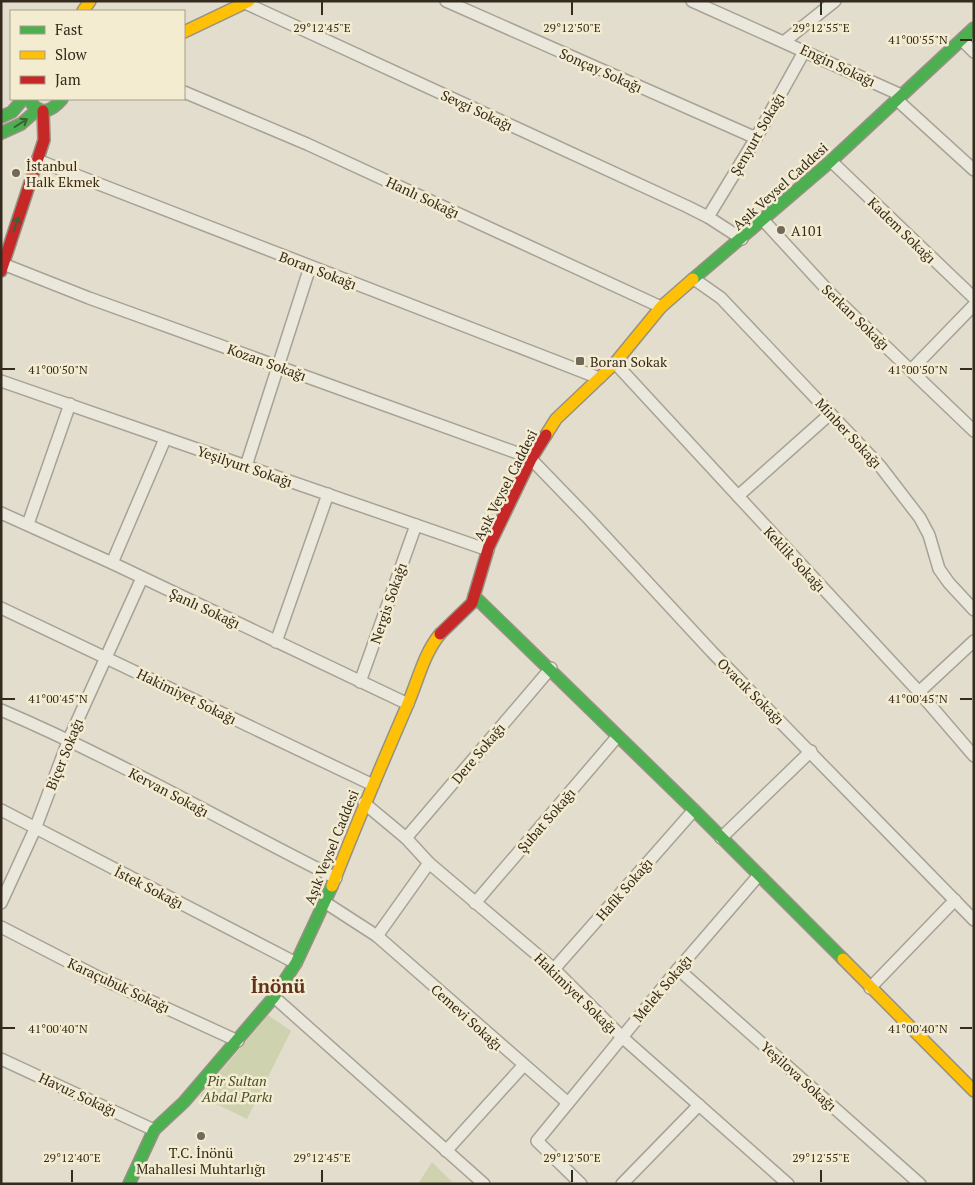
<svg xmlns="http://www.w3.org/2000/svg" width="975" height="1185" font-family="'PT Serif',serif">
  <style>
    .green { fill: #cfd2af }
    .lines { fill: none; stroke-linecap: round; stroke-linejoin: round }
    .street-casing { stroke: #a7a295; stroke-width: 14 }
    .fast-casing { stroke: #979184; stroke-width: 14 }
    .slow-casing { stroke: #979184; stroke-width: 14 }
    .jam-casing { stroke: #979184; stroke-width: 14 }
    .street { stroke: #eae7dd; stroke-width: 11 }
    .fast { stroke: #4caf50; stroke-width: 11 }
    .slow { stroke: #ffc107; stroke-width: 11 }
    .jam { stroke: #c62828; stroke-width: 11 }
    .oneway { stroke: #3e5f32 }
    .ticks { fill: none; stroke: #352a1e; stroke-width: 2 }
    .poi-dot { fill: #72695b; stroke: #f4ecd1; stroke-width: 2 }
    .labels { text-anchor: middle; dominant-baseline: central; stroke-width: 5; stroke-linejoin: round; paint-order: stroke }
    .street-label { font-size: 14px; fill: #352a1e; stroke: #f4ecd1 }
    .poi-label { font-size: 14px; fill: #352a1e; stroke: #f4ecd1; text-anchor: start }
    .park-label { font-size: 14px; font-style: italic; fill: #435125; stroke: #f4ecd1 }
    .district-label { font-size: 19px; font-weight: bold; fill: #60311f; stroke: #f4ecd1 }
    .ticks-label { font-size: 12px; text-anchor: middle; fill: #352a1e; stroke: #f4ecd1; stroke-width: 5; stroke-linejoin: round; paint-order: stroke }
  </style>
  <rect width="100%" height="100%" fill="#e2ddcc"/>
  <g class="green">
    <polygon points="268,1015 291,1031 247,1119 200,1096"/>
    <polygon points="432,1162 454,1184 418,1184"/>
  </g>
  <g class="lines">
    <defs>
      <g id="street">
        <polyline points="446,1 756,138"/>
        <polyline points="692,1 901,95"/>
        <polyline points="245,3 686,206 708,217 742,239"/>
        <polyline points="962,40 974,52"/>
        <polyline points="785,41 835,1"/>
        <polyline points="184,92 307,144 661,307"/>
        <polyline points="896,99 974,170"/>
        <polyline points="37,160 599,378"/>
        <polyline points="831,161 974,298"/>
        <polyline points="708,217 756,138 805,50"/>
        <polyline points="763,220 832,295 974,431"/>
        <polyline points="3,264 89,298 531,458"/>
        <polyline points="694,279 721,298 880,466 920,518 929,535 939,569 949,583 974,610"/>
        <polyline points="615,363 919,692 974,756"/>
        <polyline points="911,370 974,305"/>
        <polyline points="1,381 488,550"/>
        <polyline points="531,459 588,518 712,652 974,920"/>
        <polyline points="246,466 310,267"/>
        <polyline points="738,496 830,414"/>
        <polyline points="1,513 112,563 408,704"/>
        <polyline points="28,524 70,404"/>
        <polyline points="112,563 165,439"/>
        <polyline points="1,608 373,785"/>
        <polyline points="276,642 328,494"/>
        <polyline points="360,682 416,525"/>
        <polyline points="919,692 974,641"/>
        <path d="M1,710c115,49 223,112 335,168"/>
        <polyline points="364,803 406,838 429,863 554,969 622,1037 788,1184"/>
        <polyline points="1,810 296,963"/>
        <polyline points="406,838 551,668"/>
        <polyline points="721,838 811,751"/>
        <polyline points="1,903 35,829 69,739 142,578"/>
        <polyline points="326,903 377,936 568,1103"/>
        <polyline points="475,903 617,737"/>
        <polyline points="1,927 96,976 238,1041"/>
        <polyline points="377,936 429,863"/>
        <polyline points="554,969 694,810"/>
        <polyline points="678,969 920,1184"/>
        <polyline points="870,988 955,900"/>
        <polyline points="274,997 484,1184"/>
        <polyline points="1,1059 154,1130"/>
        <polyline points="446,1151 523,1066"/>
        <polyline points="581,1184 537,1141 678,969 759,875"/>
        <polyline points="622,1184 699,1105"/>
      </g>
      <g id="fast">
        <path d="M29,99c10,18 22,13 33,0"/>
        <polyline points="1,117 12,112 23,99"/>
        <polyline points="1,133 21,124 38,109"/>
        <polyline points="693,279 831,161 974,28"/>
        <polyline points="474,596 694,810 843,959"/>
        <polyline points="129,1184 154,1130 184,1102 274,997 296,963 332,886"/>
      </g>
      <g id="slow">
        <polyline points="83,11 90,1"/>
        <polyline points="184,32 249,1"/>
        <polyline points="546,435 556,419 615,363 661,307 693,279"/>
        <path d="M332,886c24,-61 49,-120 75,-180 11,-25 16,-51 33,-72"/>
        <polyline points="843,959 974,1091"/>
      </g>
      <g id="jam">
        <polyline points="1,271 44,140 43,111"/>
        <polyline points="440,634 472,603 489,546 531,459 546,435"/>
      </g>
    </defs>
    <use href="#street" class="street-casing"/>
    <use href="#fast" class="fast-casing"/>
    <use href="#slow" class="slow-casing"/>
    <use href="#jam" class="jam-casing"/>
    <use href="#street" class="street"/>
    <use href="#fast" class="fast"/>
    <use href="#slow" class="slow"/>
    <use href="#jam" class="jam"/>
  </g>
  <defs><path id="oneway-shaft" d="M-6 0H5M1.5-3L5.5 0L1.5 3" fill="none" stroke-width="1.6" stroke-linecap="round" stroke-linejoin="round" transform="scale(1.25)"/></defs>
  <g class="oneway">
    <use href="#oneway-shaft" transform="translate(21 123) rotate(-32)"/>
    <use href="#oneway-shaft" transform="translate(16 224) rotate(-72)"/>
  </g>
  <path class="ticks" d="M322,2v13M572,2v13M821,2v13M960,40h12M2,369h13M960,369h12M2,699h13M960,699h12M2,1028h13M960,1028h12M72,1170v12M322,1170v12M572,1170v12M821,1170v12"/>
  <g class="poi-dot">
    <circle cx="16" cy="173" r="5"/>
    <circle cx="781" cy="230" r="5"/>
    <rect x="575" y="356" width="10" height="10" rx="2.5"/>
    <circle cx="201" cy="1136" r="5"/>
  </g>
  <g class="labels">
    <g class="street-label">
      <text transform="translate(838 65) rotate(25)">Engin Sokağı</text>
      <text transform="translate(601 70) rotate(24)">Sonçay Sokağı</text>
      <text transform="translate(477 110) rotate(25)">Sevgi Sokağı</text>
      <text transform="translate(757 134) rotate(-60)">Şenyurt Sokağı</text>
      <text transform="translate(780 186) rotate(-42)">Aşık Veysel Caddesi</text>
      <text transform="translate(423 197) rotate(25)">Hanlı Sokağı</text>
      <text transform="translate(902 230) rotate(44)">Kadem Sokağı</text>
      <text transform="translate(318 270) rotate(21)">Boran Sokağı</text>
      <text transform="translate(856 317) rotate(44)">Serkan Sokağı</text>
      <text transform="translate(267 362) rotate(20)">Kozan Sokağı</text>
      <text transform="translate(849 433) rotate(47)">Minber Sokağı</text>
      <text transform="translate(245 466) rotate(19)">Yeşilyurt Sokağı</text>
      <text transform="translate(505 485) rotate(-63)">Aşık Veysel Caddesi</text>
      <text transform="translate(795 559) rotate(47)">Keklik Sokağı</text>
      <text transform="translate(388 603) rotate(-71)">Nergis Sokağı</text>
      <text transform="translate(205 608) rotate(25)">Şanlı Sokağı</text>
      <text transform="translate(751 691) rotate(45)">Ovacık Sokağı</text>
      <text transform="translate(187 696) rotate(26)">Hakimiyet Sokağı</text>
      <text transform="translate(478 753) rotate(-50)">Dere Sokağı</text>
      <text transform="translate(64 754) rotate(-68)">Biçer Sokağı</text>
      <text transform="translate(169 792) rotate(28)">Kervan Sokağı</text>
      <text transform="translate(546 820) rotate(-49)">Şubat Sokağı</text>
      <text transform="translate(331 847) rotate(-68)">Aşık Veysel Caddesi</text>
      <text transform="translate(149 887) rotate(27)">İstek Sokağı</text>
      <text transform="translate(624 889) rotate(-49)">Hafik Sokağı</text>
      <text transform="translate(119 985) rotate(25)">Karaçubuk Sokağı</text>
      <text transform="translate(662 988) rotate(-50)">Melek Sokağı</text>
      <text transform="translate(576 993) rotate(44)">Hakimiyet Sokağı</text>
      <text transform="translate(467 1017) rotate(42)">Cemevi Sokağı</text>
      <text transform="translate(799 1076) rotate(42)">Yeşilova Sokağı</text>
      <text transform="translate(78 1094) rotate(25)">Havuz Sokağı</text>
    </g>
    <g class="poi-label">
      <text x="26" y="165">İstanbul<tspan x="26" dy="16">Halk Ekmek</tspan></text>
      <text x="791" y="230">A101</text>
      <text x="590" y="361">Boran Sokak</text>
      <text x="201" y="1152" text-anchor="middle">T.C. İnönü<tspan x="201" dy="16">Mahallesi Muhtarlığı</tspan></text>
    </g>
    <g class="park-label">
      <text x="237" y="1080">Pir Sultan<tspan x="237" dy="16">Abdal Parkı</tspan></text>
    </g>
    <g class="district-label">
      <text x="278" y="985">İnönü</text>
    </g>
  </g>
  <g class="ticks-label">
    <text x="322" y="32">29°12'45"E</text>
    <text x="572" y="32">29°12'50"E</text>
    <text x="821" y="32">29°12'55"E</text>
    <text x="918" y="44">41°00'55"N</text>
    <text x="58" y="374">41°00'50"N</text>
    <text x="918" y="374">41°00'50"N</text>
    <text x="58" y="703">41°00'45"N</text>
    <text x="918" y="703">41°00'45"N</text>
    <text x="58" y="1033">41°00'40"N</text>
    <text x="918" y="1033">41°00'40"N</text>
    <text x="72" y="1162">29°12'40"E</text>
    <text x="322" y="1162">29°12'45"E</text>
    <text x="572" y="1162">29°12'50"E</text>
    <text x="821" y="1162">29°12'55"E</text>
  </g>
  <rect width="975" height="1185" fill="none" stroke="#352a1e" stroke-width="5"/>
  <rect x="10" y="10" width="175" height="90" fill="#f4ecd1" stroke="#a89e89"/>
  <rect x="20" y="26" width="25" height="8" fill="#4caf50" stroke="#a89e89"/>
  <text x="55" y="35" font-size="15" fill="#352a1e">Fast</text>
  <rect x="20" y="51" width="25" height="8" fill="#ffc107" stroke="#a89e89"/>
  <text x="55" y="60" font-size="15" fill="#352a1e">Slow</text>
  <rect x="20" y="76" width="25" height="8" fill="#c62828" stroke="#a89e89"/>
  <text x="55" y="85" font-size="15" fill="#352a1e">Jam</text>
</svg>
